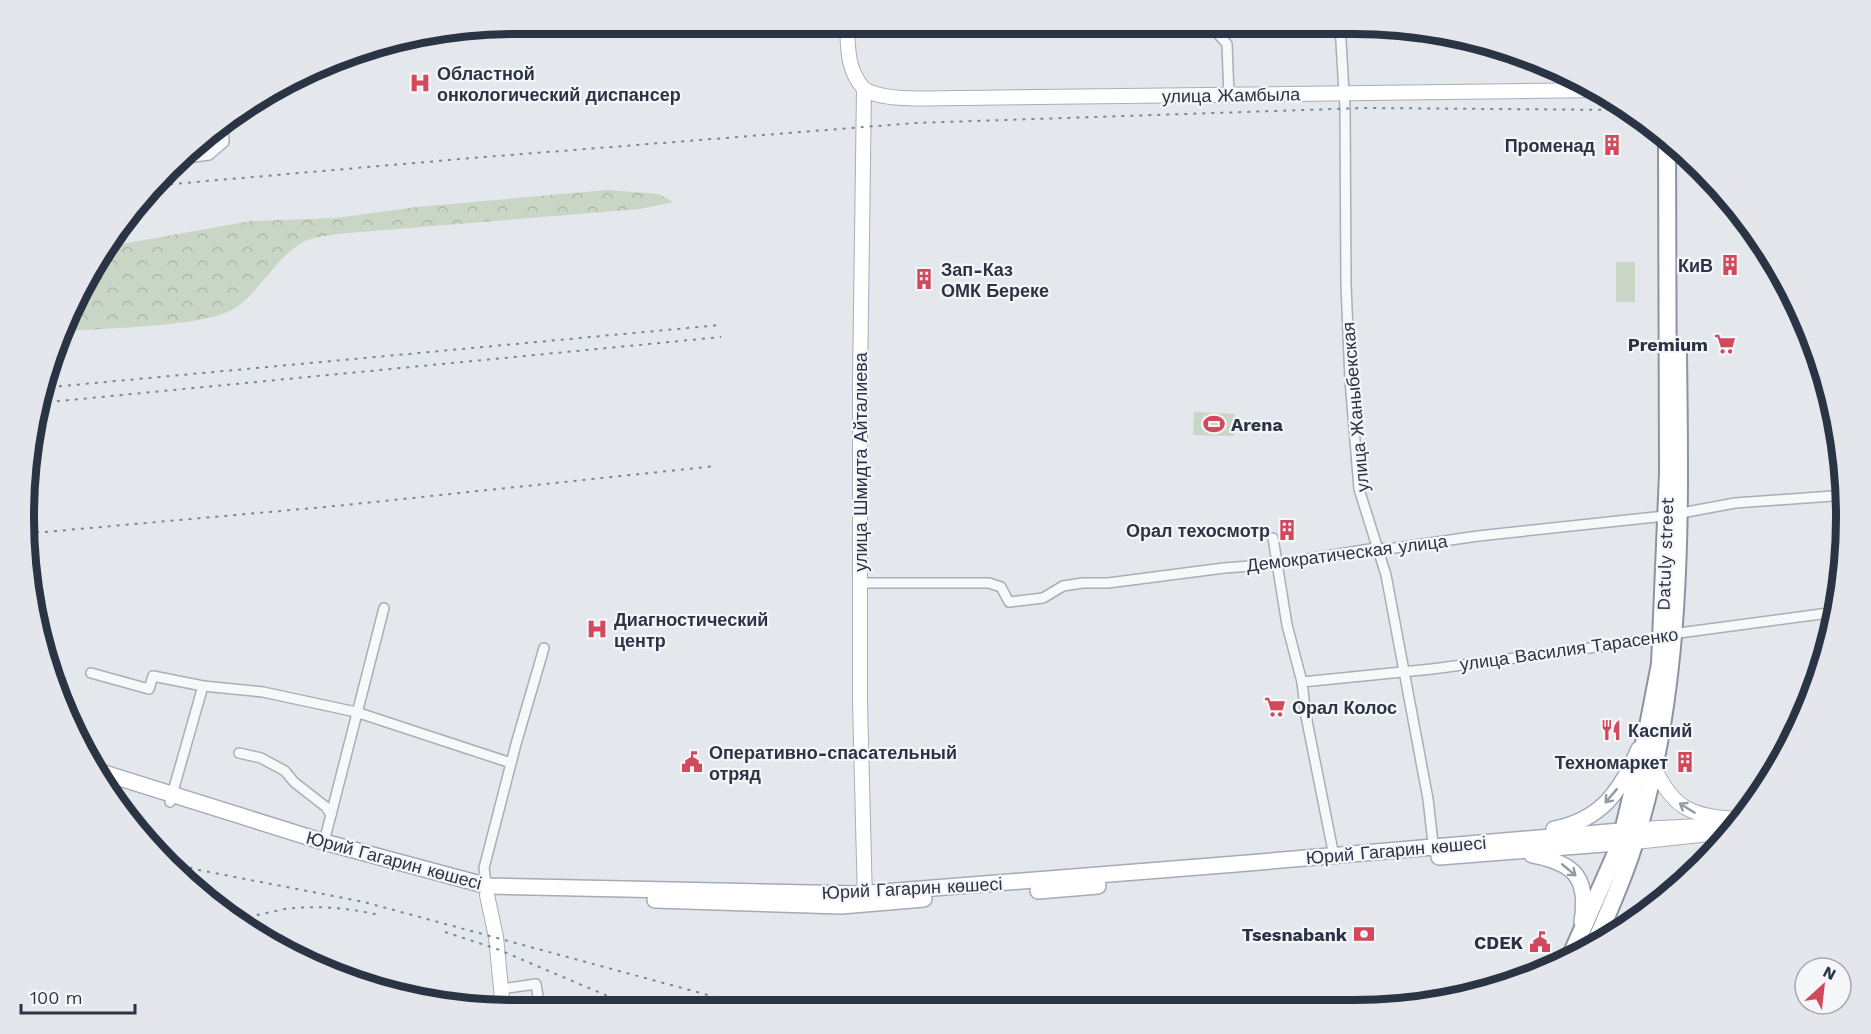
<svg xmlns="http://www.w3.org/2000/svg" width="1871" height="1034" font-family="'Work Sans',sans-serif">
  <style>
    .forest { fill: url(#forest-crowns) }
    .pitch { fill: #c9d6c5 }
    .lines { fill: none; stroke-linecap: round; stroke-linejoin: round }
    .street-casing { stroke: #a9aeb7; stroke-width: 12 }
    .secondary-casing { stroke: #a9aeb7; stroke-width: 16 }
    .primary-casing { stroke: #a3abb8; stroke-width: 18 }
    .highway-casing { stroke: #8b94a3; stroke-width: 20 }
    .street { stroke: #f7f8fa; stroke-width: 9 }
    .secondary { stroke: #fff; stroke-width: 14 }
    .primary { stroke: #fff; stroke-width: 15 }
    .highway { stroke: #fff; stroke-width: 16 }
    .rail { stroke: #7d8696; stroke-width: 2; stroke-dasharray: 3 6; stroke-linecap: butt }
    .oneway { stroke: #959aa2 }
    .labels { text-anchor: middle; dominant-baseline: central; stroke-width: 4.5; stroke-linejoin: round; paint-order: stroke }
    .poi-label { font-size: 18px; font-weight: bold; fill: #2b3445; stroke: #f4f6f9; text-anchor: start }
    .street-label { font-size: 18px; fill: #2b3445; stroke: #f4f6f9 }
    .rim { fill: none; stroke: #2b3445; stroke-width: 8 }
  </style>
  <defs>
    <pattern id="forest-crowns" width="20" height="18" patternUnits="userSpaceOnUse" patternTransform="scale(1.5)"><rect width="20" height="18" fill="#c9d6c5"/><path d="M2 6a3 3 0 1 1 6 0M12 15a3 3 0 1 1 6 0" fill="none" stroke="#adb8ab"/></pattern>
  </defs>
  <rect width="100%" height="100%" fill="#e4e7ec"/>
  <path class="forest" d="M607,190l52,4 14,8 -33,7 -304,25c-9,2 -22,3 -31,7 -29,15 -43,49 -70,67 -28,19 -130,20 -168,23l38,-84 146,-26 85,-3 81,-11z"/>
  <g class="pitch">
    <rect x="1616" y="262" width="19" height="40"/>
    <polygon points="1194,412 1235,414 1234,436 1193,435"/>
  </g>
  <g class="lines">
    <defs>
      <g id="street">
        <polyline points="1210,25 1227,44 1229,95"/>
        <polyline points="1340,25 1345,109 1346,285 1350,380 1359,489 1386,575 1428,799 1434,852"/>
        <polyline points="187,158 209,155 224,142 223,123"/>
        <polyline points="1273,538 1287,625 1302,682 1306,716 1334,856"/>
        <polyline points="860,583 989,583 1001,587 1009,602 1043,598 1063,586 1083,583 1108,583 1224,568 1277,564 1376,548 1388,549 1478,536 1665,516 1735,503 1846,495"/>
        <polyline points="91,673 149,689 153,676 203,686 263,692 356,712 511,763"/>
        <polyline points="1302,682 1432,669 1650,640 1679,633 1836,612"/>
        <polyline points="239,753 261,758 285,771 294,782 326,807 331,815"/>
        <polyline points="170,802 203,686"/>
        <polyline points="324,842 384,608"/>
        <polyline points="487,890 484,868 516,744 544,648"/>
        <polyline points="501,989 536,984 540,1009"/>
      </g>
      <g id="secondary">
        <path d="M847,24c1,25 0,46 17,65l-4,293v321l5,199"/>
        <path d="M864,89c22,14 74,8 101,9l635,-8"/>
        <path d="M1654,767c20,44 39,49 85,52"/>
        <polyline points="1639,829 1721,825"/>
        <polyline points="1635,842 1728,832"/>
        <polyline points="487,895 496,937 503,1009"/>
      </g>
      <g id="primary">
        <polyline points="104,773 324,842 488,886 858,894 1236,864 1632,830"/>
        <path d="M1554,829c47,-9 67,-38 85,-80"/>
        <path d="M1532,855c43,8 57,23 50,67"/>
        <polyline points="1439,857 1630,842"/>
        <polyline points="1038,891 1098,886"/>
        <polyline points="655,900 841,906 924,899"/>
      </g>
      <g id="highway">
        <path d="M1595,943c14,-33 30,-67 40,-102 49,-157 45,-325 43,-488"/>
        <polyline points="1571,955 1620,844 1648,726 1660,664 1668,473 1667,138"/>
      </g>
    </defs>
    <use href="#street" class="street-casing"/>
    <use href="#secondary" class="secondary-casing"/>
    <use href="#primary" class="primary-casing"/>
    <use href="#highway" class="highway-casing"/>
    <use href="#street" class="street"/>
    <use href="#secondary" class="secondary"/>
    <use href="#primary" class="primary"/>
    <use href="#highway" class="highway"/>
    <g class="rail">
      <polyline points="161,185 472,158 915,123 1364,108 1629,110"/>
      <polyline points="41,388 720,325"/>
      <polyline points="39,403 721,337"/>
      <polyline points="27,532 45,532 336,506 716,466"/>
      <polyline points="172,863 199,870 364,902 756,1008"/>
      <path d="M239,918c16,-2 31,-6 46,-9 31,-4 64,-1 94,6"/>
      <polyline points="445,932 497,949 636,1008"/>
    </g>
  </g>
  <defs><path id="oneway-shaft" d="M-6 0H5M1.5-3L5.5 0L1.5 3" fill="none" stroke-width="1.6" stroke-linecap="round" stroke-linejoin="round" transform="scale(1.5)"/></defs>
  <g class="oneway">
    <use href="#oneway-shaft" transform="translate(1611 796) rotate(130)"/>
    <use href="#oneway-shaft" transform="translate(1687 808) rotate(-148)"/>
    <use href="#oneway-shaft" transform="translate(1569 870) rotate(40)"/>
  </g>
  <defs>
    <symbol id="hospital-bare" viewBox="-9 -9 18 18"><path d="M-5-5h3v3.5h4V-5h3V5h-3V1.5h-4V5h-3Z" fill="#d1495b" stroke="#f4f6f9" stroke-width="2.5" paint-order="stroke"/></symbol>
    <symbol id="building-bare" viewBox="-9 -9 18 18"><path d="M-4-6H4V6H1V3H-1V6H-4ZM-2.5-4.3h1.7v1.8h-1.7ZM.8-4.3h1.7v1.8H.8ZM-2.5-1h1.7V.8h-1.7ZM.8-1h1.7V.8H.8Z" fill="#d1495b" stroke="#f4f6f9" stroke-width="2.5" paint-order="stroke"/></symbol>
    <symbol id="supermarket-bare" viewBox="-9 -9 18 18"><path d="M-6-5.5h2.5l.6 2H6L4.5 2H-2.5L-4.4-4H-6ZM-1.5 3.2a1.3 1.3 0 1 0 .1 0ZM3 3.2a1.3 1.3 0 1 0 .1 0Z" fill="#d1495b" stroke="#f4f6f9" stroke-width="2.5" paint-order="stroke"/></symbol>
    <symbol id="stadium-bare" viewBox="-9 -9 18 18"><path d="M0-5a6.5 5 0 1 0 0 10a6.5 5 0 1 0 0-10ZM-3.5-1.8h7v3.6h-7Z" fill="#d1495b" stroke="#f4f6f9" stroke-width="2.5" paint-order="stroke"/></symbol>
    <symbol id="restaurant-bare" viewBox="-9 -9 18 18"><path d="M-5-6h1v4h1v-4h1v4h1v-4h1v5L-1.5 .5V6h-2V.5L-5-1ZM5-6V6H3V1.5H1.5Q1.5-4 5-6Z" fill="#d1495b" stroke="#f4f6f9" stroke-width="2.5" paint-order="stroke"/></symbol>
    <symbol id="civic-bare" viewBox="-9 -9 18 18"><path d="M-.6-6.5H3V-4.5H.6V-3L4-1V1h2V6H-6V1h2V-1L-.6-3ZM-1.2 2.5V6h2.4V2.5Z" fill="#d1495b" stroke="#f4f6f9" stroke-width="2.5" paint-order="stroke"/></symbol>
    <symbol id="bank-bare" viewBox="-9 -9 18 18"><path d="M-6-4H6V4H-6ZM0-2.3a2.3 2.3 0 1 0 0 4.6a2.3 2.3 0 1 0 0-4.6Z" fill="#d1495b" stroke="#f4f6f9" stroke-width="2.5" paint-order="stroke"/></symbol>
  </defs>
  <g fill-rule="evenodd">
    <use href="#hospital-bare" x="405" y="68" width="30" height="30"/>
    <use href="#building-bare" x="1597" y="130" width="30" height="30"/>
    <use href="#building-bare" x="1715" y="250" width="30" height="30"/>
    <use href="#building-bare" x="909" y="264" width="30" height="30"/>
    <use href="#supermarket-bare" x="1710" y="329" width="30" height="30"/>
    <use href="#stadium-bare" x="1199" y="409" width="30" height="30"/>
    <use href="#building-bare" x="1272" y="515" width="30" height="30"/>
    <use href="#hospital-bare" x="582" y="614" width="30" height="30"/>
    <use href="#supermarket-bare" x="1260" y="692" width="30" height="30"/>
    <use href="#restaurant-bare" x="1596" y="715" width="30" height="30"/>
    <use href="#civic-bare" x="677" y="747" width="30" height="30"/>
    <use href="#building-bare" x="1670" y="747" width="30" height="30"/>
    <use href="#bank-bare" x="1349" y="919" width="30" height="30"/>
    <use href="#civic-bare" x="1525" y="927" width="30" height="30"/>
  </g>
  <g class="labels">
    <g class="poi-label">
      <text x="437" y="73">Областной<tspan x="437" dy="21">онкологический диспансер</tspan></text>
      <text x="1595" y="145" text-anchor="end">Променад</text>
      <text x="1713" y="265" text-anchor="end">КиВ</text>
      <text x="941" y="269">Зап-Каз<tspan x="941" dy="21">ОМК Береке</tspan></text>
      <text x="1708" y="344" text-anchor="end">Premium</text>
      <text x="1231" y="424">Arena</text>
      <text x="1270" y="530" text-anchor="end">Орал техосмотр</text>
      <text x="614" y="619">Диагностический<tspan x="614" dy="21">центр</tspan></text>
      <text x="1292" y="707">Орал Колос</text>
      <text x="1628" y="730">Каспий</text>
      <text x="709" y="752">Оперативно-спасательный<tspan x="709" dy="21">отряд</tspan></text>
      <text x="1668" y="762" text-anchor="end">Техномаркет</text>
      <text x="1347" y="934" text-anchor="end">Tsesnabank</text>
      <text x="1523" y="942" text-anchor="end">CDEK</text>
    </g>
    <g class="street-label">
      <text transform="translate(1231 95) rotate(-1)">улица Жамбыла</text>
      <text transform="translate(1355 407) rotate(-95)">улица Жаныбекская</text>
      <text transform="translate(860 462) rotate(-90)">улица Шмидта Айталиева</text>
      <text transform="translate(1347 553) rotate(-7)">Демократическая улица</text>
      <text transform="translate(1665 554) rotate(-88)">Datuly street</text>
      <text transform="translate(1569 649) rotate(-8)">улица Василия Тарасенко</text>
      <text transform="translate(1396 850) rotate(-5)">Юрий Гагарин көшесі</text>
      <text transform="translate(394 860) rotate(15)">Юрий Гагарин көшесі</text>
      <text transform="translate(912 888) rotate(-3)">Юрий Гагарин көшесі</text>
    </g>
  </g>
  <path d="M0 0H1871V1034H0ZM516 34H1354A482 482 0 0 1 1836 516V518A482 482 0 0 1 1354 1000H516A482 482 0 0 1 34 518V516A482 482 0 0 1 516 34Z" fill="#e4e6eb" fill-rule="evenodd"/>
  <path class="rim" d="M516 34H1354A482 482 0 0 1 1836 516V518A482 482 0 0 1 1354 1000H516A482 482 0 0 1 34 518V516A482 482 0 0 1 516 34Z"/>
  <g transform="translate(1823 986) rotate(27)"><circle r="28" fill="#f4f6f9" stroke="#a4a8b1" stroke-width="1.5"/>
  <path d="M0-4.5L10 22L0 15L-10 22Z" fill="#d1495b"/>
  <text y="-9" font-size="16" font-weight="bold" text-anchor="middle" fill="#2b3445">N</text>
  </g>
  <path d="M21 1004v9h114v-9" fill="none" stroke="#2b3445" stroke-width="3"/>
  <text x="30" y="1004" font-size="18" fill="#2b3445" stroke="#f4f6f9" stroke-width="4.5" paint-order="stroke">100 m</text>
</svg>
